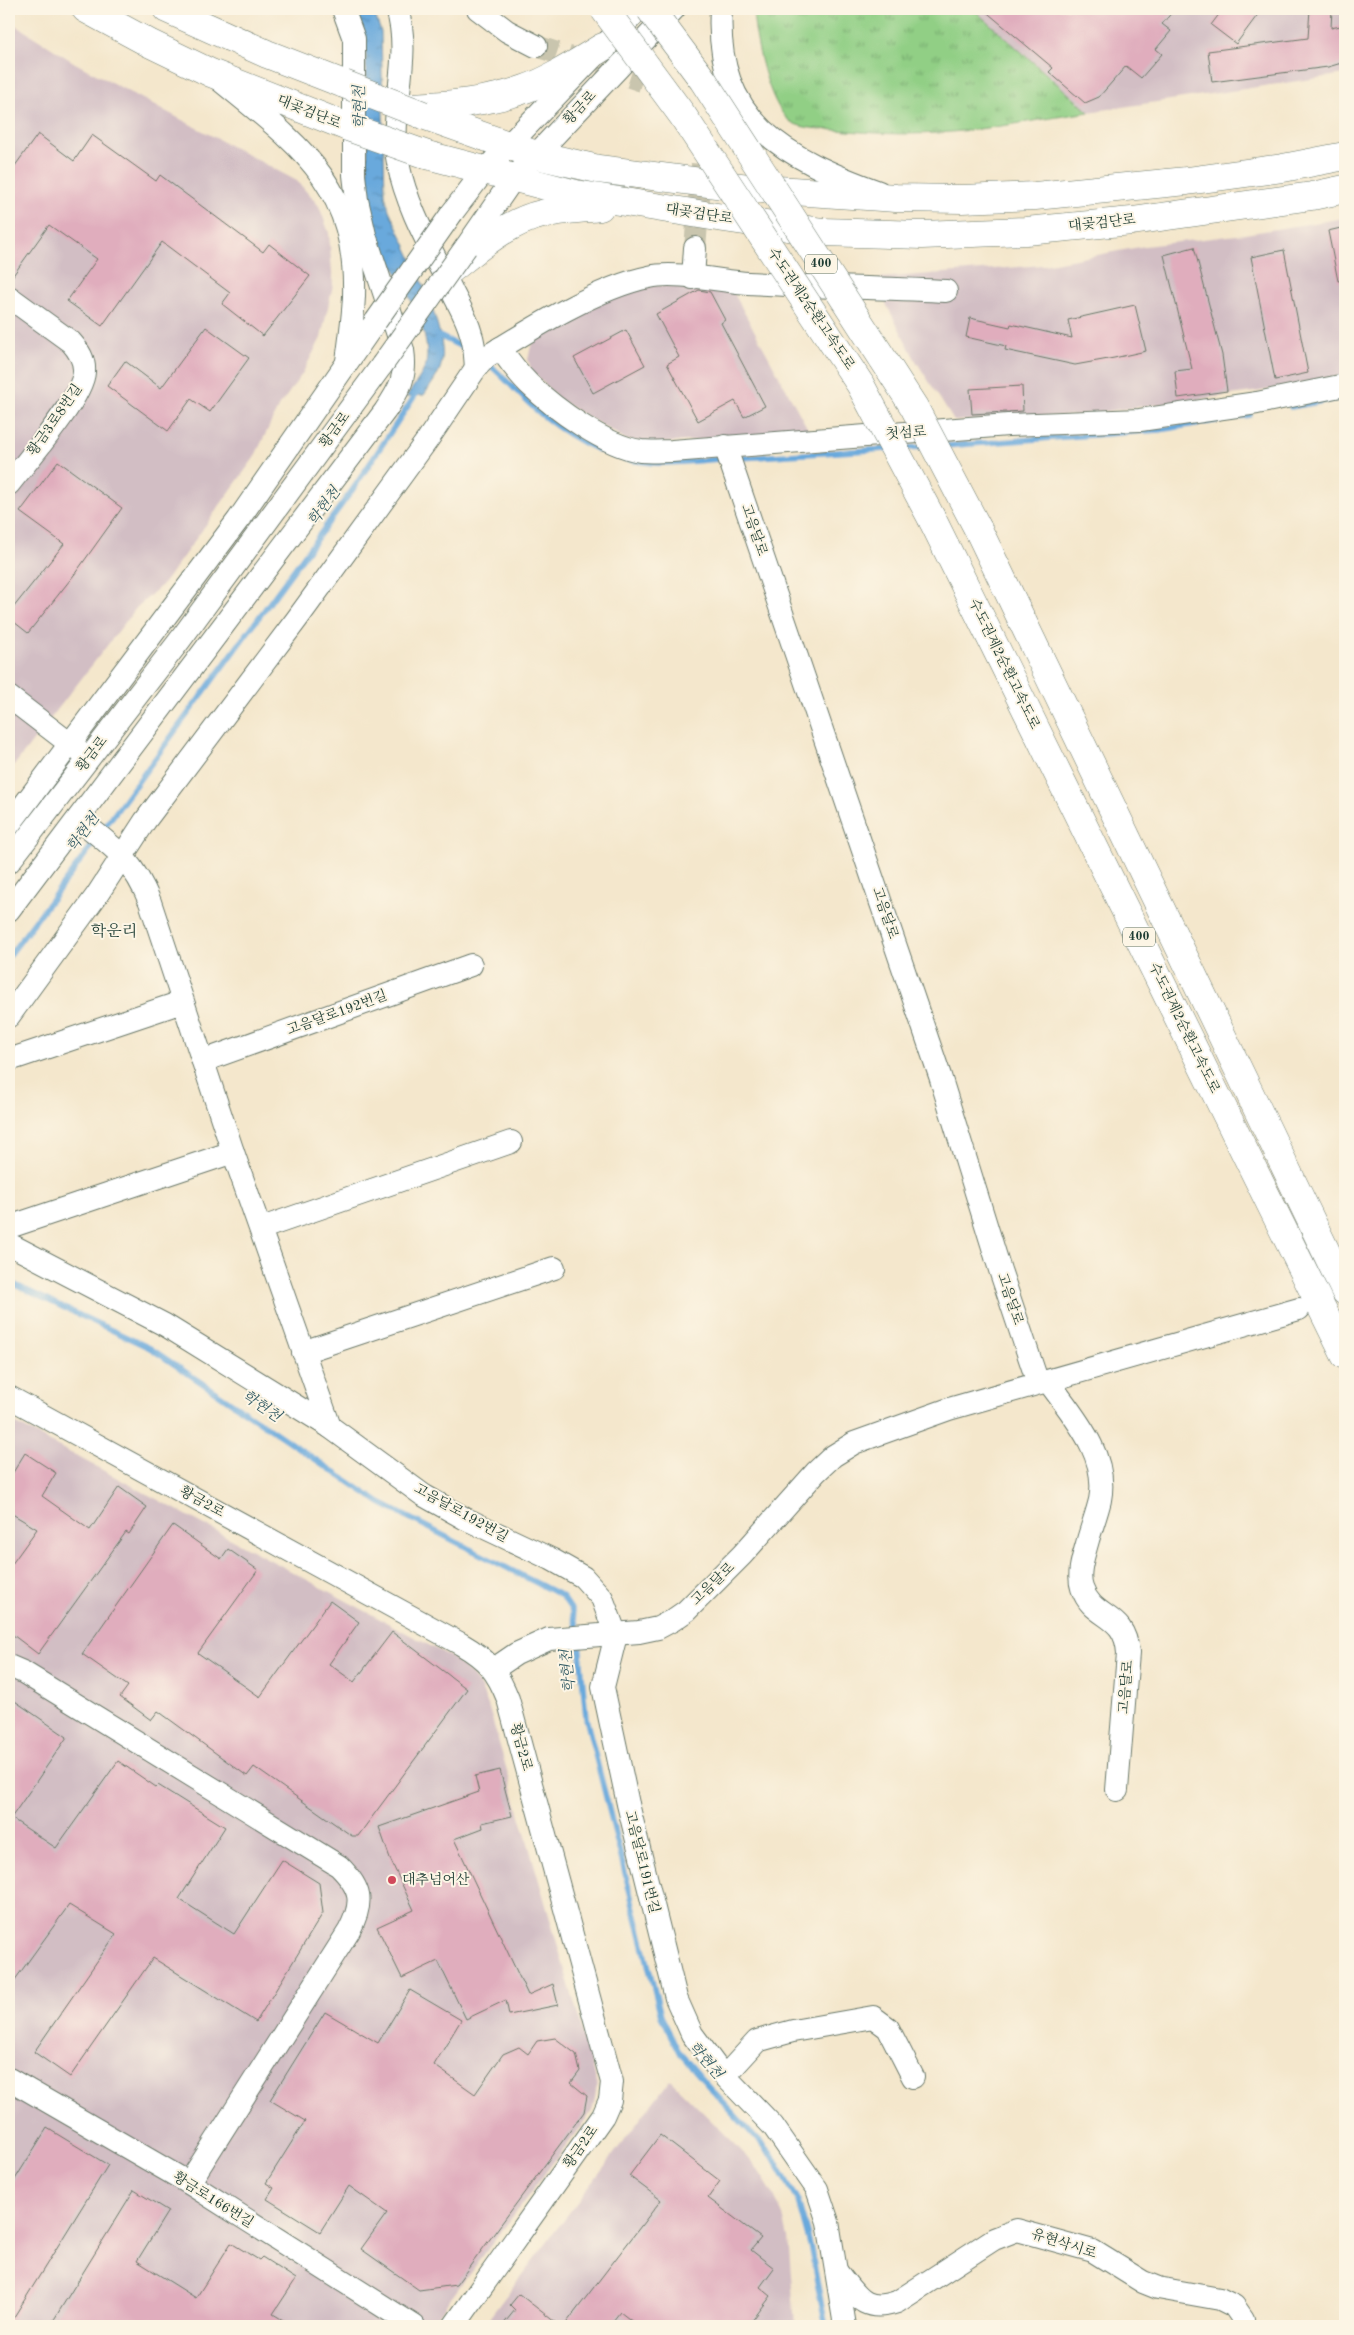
<svg xmlns="http://www.w3.org/2000/svg" width="1354" height="2335" font-family="'Old Standard TT','Noto Serif KR',serif">
  <style>
    .industrial { fill: #d2bec4 }
    .grass { fill: url(#grass-tufts); stroke: #58865c }
    .water { fill: url(#water-ripples); stroke: #447388 }
    .lines { fill: none; stroke-linecap: round; stroke-linejoin: round }
    .stream { stroke: #69a9dc; stroke-width: 5.5 }
    .building { fill: #e0adbd }
    .minor-tunnel { stroke: #c9c5ae; stroke-width: 22; stroke-dasharray: 22 11; stroke-linecap: butt }
    .minor-casing { stroke: #6a7869; stroke-width: 24 }
    .major-casing { stroke: #6a7869; stroke-width: 29 }
    .highway-casing { stroke: #6a7869; stroke-width: 29 }
    .minor { stroke: #fff; stroke-width: 22 }
    .major { stroke: #fff; stroke-width: 28 }
    .highway { stroke: #fff; stroke-width: 28 }
    .minor-bridge-casing { stroke: #6a7869; stroke-width: 24; stroke-linecap: butt }
    .major-bridge-casing { stroke: #6a7869; stroke-width: 29; stroke-linecap: butt }
    .highway-bridge-casing { stroke: #6a7869; stroke-width: 29; stroke-linecap: butt }
    .minor-bridge { stroke: #fff; stroke-width: 22 }
    .major-bridge { stroke: #fff; stroke-width: 28 }
    .highway-bridge { stroke: #fff; stroke-width: 28 }
    .poi-dot { fill: #d1495b; stroke: #fcf5e5; stroke-width: 2 }
    .labels { text-anchor: middle; dominant-baseline: central; stroke-width: 4; stroke-linejoin: round; paint-order: stroke }
    .shield { fill: #fcf5e5; stroke: #617469; stroke-width: 1 }
    .shield-label { font-size: 12px; font-weight: bold; fill: #1f3d34 }
    .street-label { font-size: 14px; fill: #1f3d34; stroke: #fcf5e5 }
    .poi-label { font-size: 14px; fill: #1f3d34; stroke: #fcf5e5; text-anchor: start }
    .water-label { font-size: 15px; font-style: italic; fill: #355d66; stroke: #fcf5e5 }
    .quarter-label { font-size: 16px; fill: #1f3d34; stroke: #fcf5e5 }
  </style>
  <defs>
    <pattern id="grass-tufts" width="24" height="20" patternUnits="userSpaceOnUse" patternTransform="scale(1.25)"><rect width="24" height="20" fill="#91cf85"/><path d="M3 7l-1-3M5 7V3M7 7l1-3M15 17l-1-3M17 17v-4M19 17l1-3" fill="none" stroke="#76a96e"/></pattern>
    <pattern id="water-ripples" width="26" height="14" patternUnits="userSpaceOnUse" patternTransform="scale(1.25)"><rect width="26" height="14" fill="#69a9dc"/><path d="M2 4q2-2 4 0t4 0M15 11q2-2 4 0t4 0" fill="none" stroke="#568bb3"/></pattern>
  </defs>
  <rect width="100%" height="100%" fill="#fcf5e5"/>
  <filter id="ink" filterUnits="userSpaceOnUse"><feTurbulence type="fractalNoise" baseFrequency=".02" numOctaves="2"/><feDisplacementMap in="SourceGraphic" scale="10" xChannelSelector="R" yChannelSelector="G"/><feConvolveMatrix kernelMatrix="1 2 1 2 8 2 1 2 1" color-interpolation-filters="sRGB"/></filter>
  <filter id="wash" filterUnits="userSpaceOnUse"><feTurbulence type="fractalNoise" baseFrequency=".0096" numOctaves="4" result="noise"/><feDisplacementMap in="SourceGraphic" scale="20" xChannelSelector="R" yChannelSelector="G"/><feGaussianBlur stdDeviation="1.12" result="paint"/><feColorMatrix in="noise" values="0 0 0 0 0 0 0 0 0 0 0 0 0 0 0 0 0 1.4 0 .05"/><feComposite in="paint" operator="in"/></filter>
  <g filter="url(#wash)">
    <rect width="100%" height="100%" fill="#f4e7cc"/>
    <g class="industrial">
      <polygon points="973,9 1345,9 1345,74 1089,112"/>
      <polygon points="9,21 75,63 297,181 319,206 329,233 333,285 321,338 302,374 278,408 254,458 164,583 137,607 9,772"/>
      <polygon points="1345,218 1345,375 1261,391 1076,415 954,421 916,361 883,298 881,278 1044,265 1145,246 1245,234"/>
      <polygon points="650,285 731,288 809,431 650,444 627,440 561,401 532,371 528,360 531,346 540,336 611,298"/>
      <polygon points="9,1420 451,1657 473,1676 481,1688 488,1705 592,2064 597,2084 595,2098 592,2111 430,2326 9,2326"/>
      <polygon points="670,2080 739,2148 760,2173 773,2194 783,2216 788,2237 795,2326 483,2326"/>
    </g>
    <path class="grass" d="M753,9h220l116,103c-60,9 -121,22 -181,22 -24,0 -49,-2 -72,-4 -13,-1 -34,-1 -45,-8 -23,-16 -37,-86 -38,-113z"/>
    <path class="water" d="M353,9h20l8,23 4,163 4,15c15,33 59,118 53,151 -2,13 -11,24 -18,34l-18,2c6,-9 17,-22 20,-33 8,-35 -33,-94 -47,-127 -7,-15 -9,-32 -11,-49l-2,-136 -1,-12z"/>
    <g class="lines">
      <g class="stream">
        <polyline points="435,334 464,348"/>
        <path d="M492,367c17,15 32,33 50,48 32,26 69,46 111,48 21,1 44,-2 65,-4"/>
        <polyline points="1291,407 1345,397"/>
        <polyline points="943,446 1159,430 1250,415"/>
        <polyline points="903,448 927,447"/>
        <polyline points="740,458 887,449"/>
        <polyline points="101,832 351,492 418,391"/>
        <polyline points="9,956 96,840"/>
        <polyline points="9,1282 150,1348 380,1503 562,1596 571,1609 578,1631"/>
        <polyline points="579,1641 586,1718 661,2016 679,2052 717,2096 772,2155 798,2201 810,2245 826,2326"/>
      </g>
    </g>
    <g id="blocks">
      <g class="building">
        <polygon points="983,9 1175,9 1162,24 1171,31 1156,49 1162,54 1141,78 1126,66 1099,97 1085,103 1049,72 1053,68"/>
        <polygon points="1223,9 1262,9 1236,44 1211,25"/>
        <polygon points="1310,9 1332,9 1331,28 1345,25 1345,62 1328,67 1212,82 1208,51 1308,38"/>
        <polygon points="38,134 74,161 92,135 156,181 160,175 263,252 269,244 310,276 263,336 222,304 230,293 162,242 102,326 67,301 97,259 49,225 9,281 9,174"/>
        <polygon points="1345,227 1345,280 1338,281 1328,231"/>
        <polygon points="1194,247 1222,355 1227,391 1178,398 1175,371 1192,369 1164,255"/>
        <polygon points="1284,250 1308,373 1275,380 1251,257"/>
        <polygon points="699,290 710,292 725,320 721,323 765,406 744,417 735,401 698,421 667,364 679,357 656,314"/>
        <polygon points="1135,305 1146,351 1114,358 1075,365 1005,350 1006,346 966,337 970,318 1010,327 1011,324 1072,338 1068,320"/>
        <polygon points="206,327 249,358 210,412 191,399 168,431 107,386 125,361 161,388"/>
        <polygon points="626,330 645,365 593,393 574,358"/>
        <polygon points="1022,386 1023,411 972,414 970,389"/>
        <polygon points="58,461 122,508 74,575 28,633 9,618 9,613 64,544 20,512"/>
        <polygon points="25,1453 56,1473 42,1496 90,1530 119,1487 147,1507 129,1534 126,1532 38,1654 9,1632 9,1568 37,1529 9,1512 9,1479"/>
        <polygon points="173,1525 221,1559 228,1549 258,1570 198,1653 260,1697 330,1601 359,1622 329,1664 354,1682 392,1632 467,1689 358,1836 352,1836 254,1767 247,1776 158,1711 151,1720 120,1697 128,1686 82,1654"/>
        <polygon points="9,1697 67,1737 11,1818 56,1848 118,1761 156,1787 158,1785 225,1827 179,1899 234,1934 282,1860 319,1883 323,1913 256,2022 153,1958 70,2077 34,2052 116,1934 69,1905 9,1988"/>
        <polygon points="500,1770 512,1816 482,1823 483,1828 454,1839 528,1995 553,1984 558,2005 509,2015 506,2000 466,2019 438,1961 402,1978 377,1927 414,1910 391,1861 379,1827 479,1792 475,1776"/>
        <polygon points="410,1990 461,2020 434,2065 475,2094 503,2054 519,2047 528,2054 537,2041 555,2038 576,2054 580,2071 571,2083 587,2096 584,2112 456,2285 419,2290 361,2249 387,2213 349,2186 320,2232 267,2199 274,2188 266,2183 305,2121 270,2100 325,2012 378,2043"/>
        <polygon points="47,2128 108,2165 9,2325 9,2189"/>
        <polygon points="660,2135 720,2181 708,2198 761,2238 751,2250 774,2268 760,2287 771,2296 748,2326 638,2326 620,2312 609,2326 564,2326 661,2200 629,2176"/>
        <polygon points="134,2190 168,2211 137,2261 196,2298 231,2243 259,2260 262,2257 296,2279 273,2314 293,2326 50,2326"/>
        <polygon points="519,2294 560,2326 502,2326 515,2310 510,2305"/>
      </g>
    </g>
  </g>
  <g filter="url(#ink)">
    <use href="#blocks" fill-opacity="0" stroke="#6a7869" stroke-width="1"/>
    <g class="lines">
      <g class="minor-tunnel">
        <polyline points="536,46 642,81"/>
        <polyline points="695,248 702,164"/>
      </g>
      <defs>
        <g id="minor">
          <path d="M397,9c16,50 -9,103 1,154 9,45 33,85 53,126 7,15 16,29 20,45 4,11 4,23 5,34"/>
          <polyline points="478,9 507,31 536,46"/>
          <path d="M721,9c-7,113 65,149 158,183"/>
          <path d="M221,81c78,64 136,103 133,215 -1,22 -4,43 -7,65"/>
          <polyline points="452,213 484,171 639,9"/>
          <polyline points="466,247 513,179 674,9"/>
          <polyline points="693,278 695,248"/>
          <path d="M9,297l62,45c8,9 14,18 13,30 -1,25 -58,90 -75,112"/>
          <path d="M500,348c9,13 18,25 29,36 26,25 76,62 112,67 10,1 21,0 31,0l336,-26 132,-5 117,-17 88,-18"/>
          <polyline points="725,446 940,1076 1000,1270 1038,1383"/>
          <polyline points="9,697 82,753"/>
          <path d="M78,819c35,28 54,39 72,83l83,250 97,275 93,68 41,23 87,41 32,18 19,21 14,37 -13,52 25,117 48,194 16,36 26,35 55,57 44,63 11,33 17,104"/>
          <polyline points="9,825 238,520 376,321"/>
          <polyline points="9,862 180,640 382,365"/>
          <path d="M9,910l376,-499c15,-22 22,-34 18,-61l-38,-115 -8,-35 -3,-25v-136l-11,-30"/>
          <path d="M9,1016l88,-121 48,-74 152,-202 131,-180 48,-71 10,-11c45,-28 112,-70 163,-80 25,-6 72,4 99,6 66,4 132,5 198,8"/>
          <polyline points="15,1058 182,1002"/>
          <polyline points="203,1061 471,965"/>
          <polyline points="9,1227 233,1152"/>
          <polyline points="262,1228 511,1142"/>
          <polyline points="9,1244 165,1325 330,1427"/>
          <polyline points="303,1352 554,1268"/>
          <path d="M1048,1381c24,34 61,73 52,119 -3,13 -8,26 -12,40 -4,15 -11,33 -6,48 11,33 43,23 46,65l-11,137"/>
          <path d="M9,1397l452,247c26,15 36,27 47,55l104,383 -2,18 -7,16 -149,210"/>
          <path d="M9,1666l14,6 316,194c23,23 25,36 10,65l-160,252"/>
          <polyline points="494,1669 516,1654 549,1639 639,1632 658,1628 673,1620 686,1611 742,1555 816,1472 833,1456 854,1443 949,1409 1299,1309"/>
          <polyline points="725,2076 757,2041 793,2031 873,2017 888,2028 913,2077"/>
          <polyline points="9,2079 189,2183 414,2326"/>
          <path d="M837,2272c20,25 26,41 60,30l97,-63 23,-9 76,21 50,31 15,6 62,11 14,7 9,13 1,7"/>
        </g>
        <g id="major">
          <polyline points="86,9 149,43 211,73 348,127"/>
          <polyline points="167,9 267,54 344,84"/>
          <path d="M412,107c37,-2 77,-5 113,-18 28,-10 53,-27 78,-42"/>
          <polyline points="423,115 536,155 598,169 748,188 896,198 962,199 1035,196 1187,181 1283,168 1345,156"/>
          <polyline points="427,155 576,194 717,217 823,232 922,235 1026,231 1132,221 1312,196 1345,189"/>
          <path d="M450,270c27,-21 57,-48 92,-56 19,-4 39,-5 58,-7"/>
        </g>
        <g id="highway">
          <polyline points="932,519 1345,1355"/>
          <polyline points="978,529 1345,1291"/>
        </g>
      </defs>
      <use href="#minor" class="minor-casing"/>
      <use href="#major" class="major-casing"/>
      <use href="#highway" class="highway-casing"/>
      <use href="#minor" class="minor"/>
      <use href="#major" class="major"/>
      <use href="#highway" class="highway"/>
      <defs>
        <g id="minor-bridge">
          <polyline points="376,321 452,213"/>
          <polyline points="382,365 466,247"/>
        </g>
        <g id="major-bridge">
          <polyline points="344,84 423,115"/>
          <polyline points="348,127 427,155"/>
        </g>
        <g id="highway-bridge">
          <polyline points="604,9 683,116 860,384 932,519"/>
          <polyline points="650,9 703,80 914,407 978,529"/>
        </g>
      </defs>
      <use href="#minor-bridge" class="minor-bridge-casing"/>
      <use href="#major-bridge" class="major-bridge-casing"/>
      <use href="#highway-bridge" class="highway-bridge-casing"/>
      <use href="#minor-bridge" class="minor-bridge"/>
      <use href="#major-bridge" class="major-bridge"/>
      <use href="#highway-bridge" class="highway-bridge"/>
    </g>
  </g>
  <circle class="poi-dot" cx="392" cy="1880" r="5"/>
  <g class="labels">
    <g class="shield">
      <rect x="805" y="254.5" width="32" height="19" rx="4"/>
      <rect x="1123" y="927.5" width="32" height="19" rx="4"/>
    </g>
    <g class="shield-label">
      <text x="821" y="264">400</text>
      <text x="1139" y="937">400</text>
    </g>
    <g class="street-label">
      <text transform="translate(580 108) rotate(-47)">황금로</text>
      <text transform="translate(309 112) rotate(22)">대곶검단로</text>
      <text transform="translate(699 214) rotate(9)">대곶검단로</text>
      <text transform="translate(1102 223) rotate(-6)">대곶검단로</text>
      <text transform="translate(811 309) rotate(56)">수도권제2순환고속도로</text>
      <text transform="translate(55 420) rotate(-55)">황금3로8번길</text>
      <text transform="translate(335 430) rotate(-54)">황금로</text>
      <text transform="translate(906 433) rotate(-4)">첫섬로</text>
      <text transform="translate(754 530) rotate(71)">고음달로</text>
      <text transform="translate(1004 664) rotate(64)">수도권제2순환고속도로</text>
      <text transform="translate(92 754) rotate(-52)">황금로</text>
      <text transform="translate(885 913) rotate(71)">고음달로</text>
      <text transform="translate(337 1013) rotate(-20)">고음달로192번길</text>
      <text transform="translate(1184 1028) rotate(64)">수도권제2순환고속도로</text>
      <text transform="translate(1010 1299) rotate(71)">고음달로</text>
      <text transform="translate(202 1502) rotate(29)">황금2로</text>
      <text transform="translate(461 1513) rotate(29)">고음달로192번길</text>
      <text transform="translate(713 1584) rotate(-44)">고음달로</text>
      <text transform="translate(1126 1687) rotate(-85)">고음달로</text>
      <text transform="translate(521 1747) rotate(75)">황금2로</text>
      <text transform="translate(642 1862) rotate(76)">고음달로191번길</text>
      <text transform="translate(581 2147) rotate(-55)">황금2로</text>
      <text transform="translate(213 2200) rotate(32)">황금로166번길</text>
      <text transform="translate(1064 2244) rotate(18)">유현삭시로</text>
    </g>
    <g class="poi-label">
      <text x="402" y="1880">대추넘어산</text>
    </g>
    <g class="water-label">
      <text transform="translate(361 107) rotate(-91)">학현천</text>
      <text transform="translate(325 507) rotate(-54)">학현천</text>
      <text transform="translate(84 833) rotate(-54)">학현천</text>
      <text transform="translate(261 1407) rotate(34)">학현천</text>
      <text transform="translate(569 1671) rotate(-95)">학현천</text>
      <text transform="translate(705 2061) rotate(49)">학현천</text>
    </g>
    <g class="quarter-label">
      <text x="114" y="932">학운리</text>
    </g>
  </g>
  <rect width="1354" height="2335" fill="none" stroke="#fcf5e5" stroke-width="30"/>
</svg>
